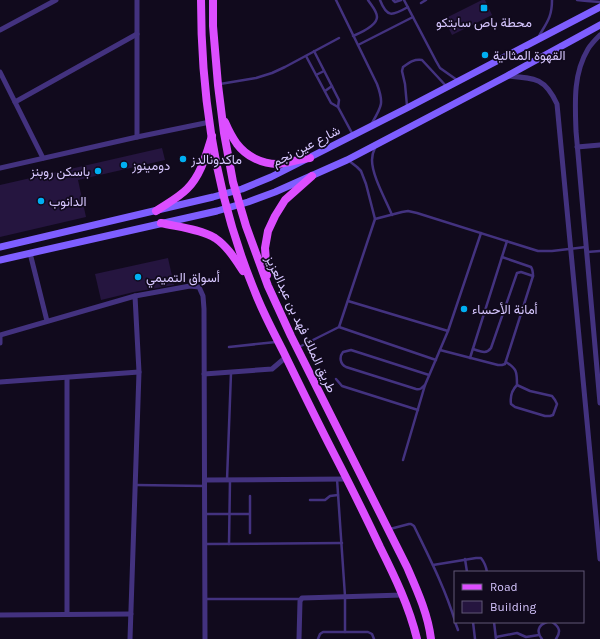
<svg xmlns="http://www.w3.org/2000/svg" width="600" height="639" font-family="Karla,Vazirmatn,sans-serif">
  <style>
    .building { fill: #25153f }
    .lines { fill: none; stroke-linecap: round; stroke-linejoin: round }
    .lane { stroke: #43327f; stroke-width: 2.5 }
    .street { stroke: #43327f; stroke-width: 5 }
    .secondary { stroke: #7e5eff; stroke-width: 7 }
    .primary { stroke: #dc4eff; stroke-width: 8 }
    .poi-dot { fill: #00aff2; stroke: #110a1d; stroke-width: 1.5 }
    .labels { text-anchor: middle; dominant-baseline: central; stroke-width: 3.5; stroke-linejoin: round; paint-order: stroke }
    .poi-label { font-size: 13px; fill: #d7c7ff; stroke: #110a1d; text-anchor: start }
    .street-label { font-size: 13px; fill: #d7c7ff; stroke: #110a1d }
  </style>
  <rect width="100%" height="100%" fill="#110a1d"/>
  <g class="building">
    <polygon points="482,0 485,0 492,15 452,35 444,19"/>
    <polygon points="162,148 165,160 78,180 86,217 0,237 0,185"/>
    <polygon points="168,258 174,285 134,292 101,300 95,274"/>
  </g>
  <g class="lines">
    <g class="lane">
      <path d="M336,0l41,84c7,19 5,22 -5,39"/>
      <path d="M380,0c7,18 12,16 28,7"/>
      <polyline points="393,0 395,2 401,0"/>
      <polyline points="404,0 436,61 440,68 457,80"/>
      <polyline points="577,0 587,1 600,2"/>
      <polyline points="421,3 426,0"/>
      <path d="M353,36c7,-3 24,-10 24,-19 0,-6 -6,-12 -9,-17"/>
      <path d="M539,36c8,-14 13,-19 13,-36"/>
      <polyline points="358,45 413,17"/>
      <polyline points="314,51 339,100 338,107"/>
      <polyline points="306,56 331,103 338,107 353,135"/>
      <polyline points="316,75 324,71"/>
      <polyline points="220,84 256,78 272,73 285,67 339,38"/>
      <polyline points="325,91 332,86"/>
      <path d="M407,106l-2,-22 -3,-13 1,-4c7,-5 11,-8 19,-7l25,27"/>
      <path d="M375,148c-2,4 -3,8 -3,12 0,16 14,40 20,55"/>
      <polyline points="375,219 402,212 408,211 417,213 538,251 552,251 586,247"/>
      <polyline points="587,252 600,251"/>
      <polyline points="348,301 448,331"/>
      <polyline points="339,327 436,360"/>
      <polyline points="229,347 276,342"/>
      <polyline points="299,347 339,327 375,219 366,184 361,171 357,167 348,160"/>
      <path d="M473,349c7,2 13,6 18,-1l26,-75 4,-1 12,4"/>
      <path d="M440,350l58,15h4l3,-1 28,-88c0,-4 0,-6 -2,-9l-29,-10"/>
      <polyline points="470,358 507,241"/>
      <path d="M506,362c11,7 11,10 11,23 -5,5 -7,12 -6,19l4,3 30,9h5l3,-1 4,-11 -2,-4 -3,-4 -22,-5 -13,-6"/>
      <path d="M429,375l-78,-25 -8,2c-4,5 -3,12 3,15l70,22c4,1 6,-1 9,-4l23,-54 33,-98"/>
      <polyline points="336,379 342,386 418,410"/>
      <polyline points="403,460 425,385"/>
      <polyline points="337,479 345,596 345,632"/>
      <polyline points="227,480 231,373"/>
      <polyline points="136,485 205,486"/>
      <polyline points="310,500 325,500 330,496 338,495"/>
      <polyline points="205,514 249,514"/>
      <path d="M390,529l19,-5h2l3,2c15,31 31,62 41,95"/>
      <polyline points="250,533 250,496"/>
      <polyline points="205,544 342,543"/>
      <polyline points="229,544 230,480"/>
      <polyline points="465,559 467,572"/>
      <path d="M433,565l43,-7h5c4,5 5,8 6,14"/>
      <polyline points="206,599 301,599"/>
      <polyline points="455,622 458,630"/>
      <polyline points="473,622 475,639"/>
      <polyline points="494,622 496,639"/>
      <path d="M552,622c8,5 9,10 4,17"/>
      <polyline points="496,637 517,633 526,637 539,635"/>
      <polyline points="318,639 320,634 323,632 368,632 372,634 374,639"/>
      <path d="M542,639c-6,-7 -4,-14 5,-17"/>
    </g>
    <g class="street">
      <polyline points="137,0 137,137"/>
      <polyline points="0,30 56,0"/>
      <path d="M600,35c-4,4 -9,9 -12,14 -15,25 -13,54 -12,82l24,272"/>
      <polyline points="0,72 43,158"/>
      <path d="M508,76c27,2 37,2 49,28l43,455"/>
      <polyline points="15,102 137,34"/>
      <polyline points="577,147 600,145"/>
      <polyline points="0,168 137,137 210,122"/>
      <polyline points="30,253 47,321"/>
      <polyline points="135,296 190,286 199,287 203,296 204,309 205,639"/>
      <polyline points="0,343 0,335 135,296 139,372 130,639"/>
      <polyline points="204,374 272,369 286,357"/>
      <polyline points="0,382 139,372"/>
      <polyline points="205,480 347,479"/>
      <polyline points="67,614 67,378"/>
      <polyline points="0,615 131,614"/>
      <polyline points="299,639 300,601 302,598 403,595"/>
    </g>
    <g class="secondary">
      <polyline points="0,247 213,197 242,189 271,177 407,108 600,7"/>
      <polyline points="0,260 217,211 248,202 275,192 347,160 507,76 600,25"/>
    </g>
    <g class="primary">
      <path d="M201,0c0,99 16,200 54,292 8,21 19,41 29,61 16,33 32,66 49,99 16,31 32,63 47,95 15,30 29,59 37,92"/>
      <path d="M213,0v26l5,59 6,48 9,49 13,44 22,60 23,50 116,231c10,23 21,47 24,72"/>
      <path d="M225,122c3,7 7,15 12,22 9,12 25,20 40,20 10,-1 23,-5 33,-6"/>
      <path d="M156,211c10,-7 22,-13 31,-22 14,-14 19,-34 25,-53"/>
      <path d="M161,223c17,4 39,6 54,15 12,8 20,21 28,33"/>
      <polyline points="267,275 265,248 268,231 275,216 285,200 312,176"/>
    </g>
  </g>
  <g class="poi-dot">
    <rect x="480" y="4" width="8" height="8" rx="2"/>
    <circle cx="485" cy="55" r="4"/>
    <circle cx="183" cy="159" r="4"/>
    <circle cx="124" cy="165" r="4"/>
    <circle cx="98" cy="171" r="4"/>
    <circle cx="41" cy="201" r="4"/>
    <circle cx="138" cy="277" r="4"/>
    <circle cx="464" cy="309" r="4"/>
  </g>
  <g class="labels">
    <g class="poi-label">
      <text x="484" y="22" text-anchor="middle">محطة باص سابتكو</text>
      <text x="493" y="55">القهوة المثالية</text>
      <text x="191" y="159">ماكدونالدز</text>
      <text x="132" y="165">دومينوز</text>
      <text x="90" y="171" text-anchor="end">باسكن روبنز</text>
      <text x="49" y="201">الدانوب</text>
      <text x="146" y="277">أسواق التميمي</text>
      <text x="472" y="309">أمانة الأحساء</text>
    </g>
    <g class="street-label">
      <text transform="translate(306 146) rotate(-27)">شارع عين نجم</text>
      <text transform="translate(301 324) rotate(65)">طريق الملك فهد بن عبدالعزيز</text>
    </g>
  </g>
  <rect x="454" y="571" width="130" height="52" fill="#110a1d" stroke="#605677"/>
  <rect x="462" y="584" width="20" height="6" fill="#dc4eff" stroke="#605677"/>
  <text x="490" y="591" font-size="12" fill="#d7c7ff">Road</text>
  <rect x="462" y="601" width="20" height="12" fill="#25153f" stroke="#605677"/>
  <text x="490" y="611" font-size="12" fill="#d7c7ff">Building</text>
</svg>
